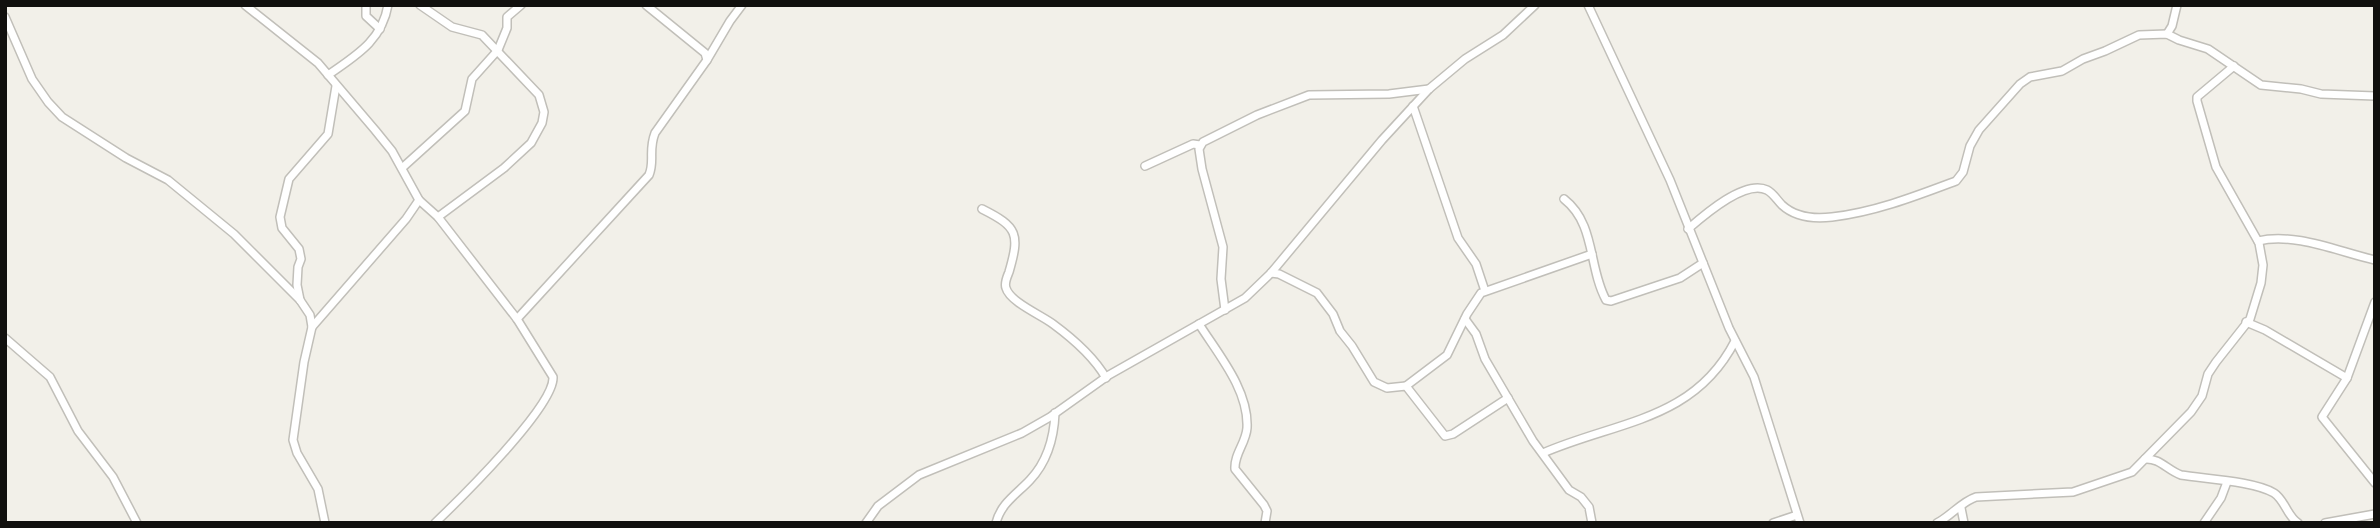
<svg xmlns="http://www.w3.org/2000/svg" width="2380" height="528" font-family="'Asap Condensed',sans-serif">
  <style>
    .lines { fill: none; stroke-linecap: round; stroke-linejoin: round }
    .minor-casing { stroke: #c1bfb9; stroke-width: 10 }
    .minor { stroke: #fff; stroke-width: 7 }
  </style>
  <rect width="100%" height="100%" fill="#f2f0e9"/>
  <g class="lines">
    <defs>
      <g id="minor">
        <path d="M245,5l73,58 57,67 17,21 27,49 19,17 79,102 36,58c2,29 -94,123 -118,146"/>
        <polyline points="366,5 366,16 380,29"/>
        <polyline points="420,5 452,27 482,35 539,95 544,112 542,123 531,143 504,168 438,217"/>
        <polyline points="1588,5 1670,180 1729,328 1754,377 1800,523"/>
        <polyline points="5,17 32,79 48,102 62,117 126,158 168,180 234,234 300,300 310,315 312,327"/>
        <polyline points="2167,34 2172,26 2177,5"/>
        <polyline points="707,60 730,21 742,5"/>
        <path d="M328,75c27,-19 54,-34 60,-70"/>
        <polyline points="1413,106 1458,238 1476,264 1485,291"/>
        <polyline points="1145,166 1193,144 1200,145"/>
        <polyline points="402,168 465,111 472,79 498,50 507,28 507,17 521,5"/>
        <path d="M1564,199c32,25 24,68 42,101l5,1 69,-23 23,-15"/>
        <path d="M982,209c36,18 38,25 27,63 -2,5 -5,11 -3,16 4,14 35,27 47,36 19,14 41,33 53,54"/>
        <path d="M1688,229c16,-14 57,-50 79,-39 6,3 10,10 15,15 13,12 33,14 50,12 43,-5 84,-21 124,-36l7,-9 7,-26 9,-16 41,-46 10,-7 32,-6 21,-12 22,-8 34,-16 28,-1 12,6 29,9 53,36 40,4 20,5 54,2"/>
        <path d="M2258,241c37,-9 81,11 117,19"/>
        <polyline points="1271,273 1279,274 1317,293 1333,314 1340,331 1352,346 1374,382 1387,388 1406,386 1445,436 1453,434 1508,398"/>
        <polyline points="300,300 297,285 298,267 301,259 299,249 282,228 280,217 289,179 328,134 336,86"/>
        <polyline points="2375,302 2347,378 2322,417 2375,483"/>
        <polyline points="1225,310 1221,279 1223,247 1202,169 1199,149 1203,142 1257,115 1309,95 1389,94 1429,89"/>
        <path d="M517,319l132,-144c6,-14 -1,-24 6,-42l52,-73 -2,-7 -59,-48"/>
        <polyline points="1465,319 1476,334 1485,359 1533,441 1569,490 1581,497 1589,507 1592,523"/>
        <polyline points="2246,322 2265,330 2347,378"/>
        <path d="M1199,324c19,30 50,66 48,104 -1,15 -13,26 -12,41l29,36 3,6 -2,12"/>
        <polyline points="5,338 50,377 78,431 113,477 137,523"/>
        <polyline points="1406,386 1447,355 1467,314 1481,293 1592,254"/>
        <path d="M1543,453c74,-32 151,-32 192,-112"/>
        <path d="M2145,459c15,-1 22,11 36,16 24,4 73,6 93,18 11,7 13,23 24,30"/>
        <polyline points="1961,508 1964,523"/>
        <polyline points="325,523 318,489 297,453 293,440 304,362 312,327 406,219 419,200"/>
        <polyline points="866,523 878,506 919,475 1022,433 1050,417 1109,375 1245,298 1271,273 1382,140 1429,89 1465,59 1503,35 1535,5"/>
        <path d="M996,523c5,-20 21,-29 34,-43 17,-18 24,-42 25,-67"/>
        <polyline points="1773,523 1797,515"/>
        <path d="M1937,523c14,-7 24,-21 39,-26l97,-5 59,-20 59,-60 11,-16 6,-22 8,-12 34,-43 11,-36 2,-18 -4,-22 -43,-76 -19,-66v-4l37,-31"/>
        <polyline points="2204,523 2221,498 2227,482"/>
        <polyline points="2325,523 2375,514"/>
      </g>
    </defs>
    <use href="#minor" class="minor-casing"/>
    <use href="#minor" class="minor"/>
  </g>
  <rect width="2380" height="528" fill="none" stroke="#11100e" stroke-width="14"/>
</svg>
